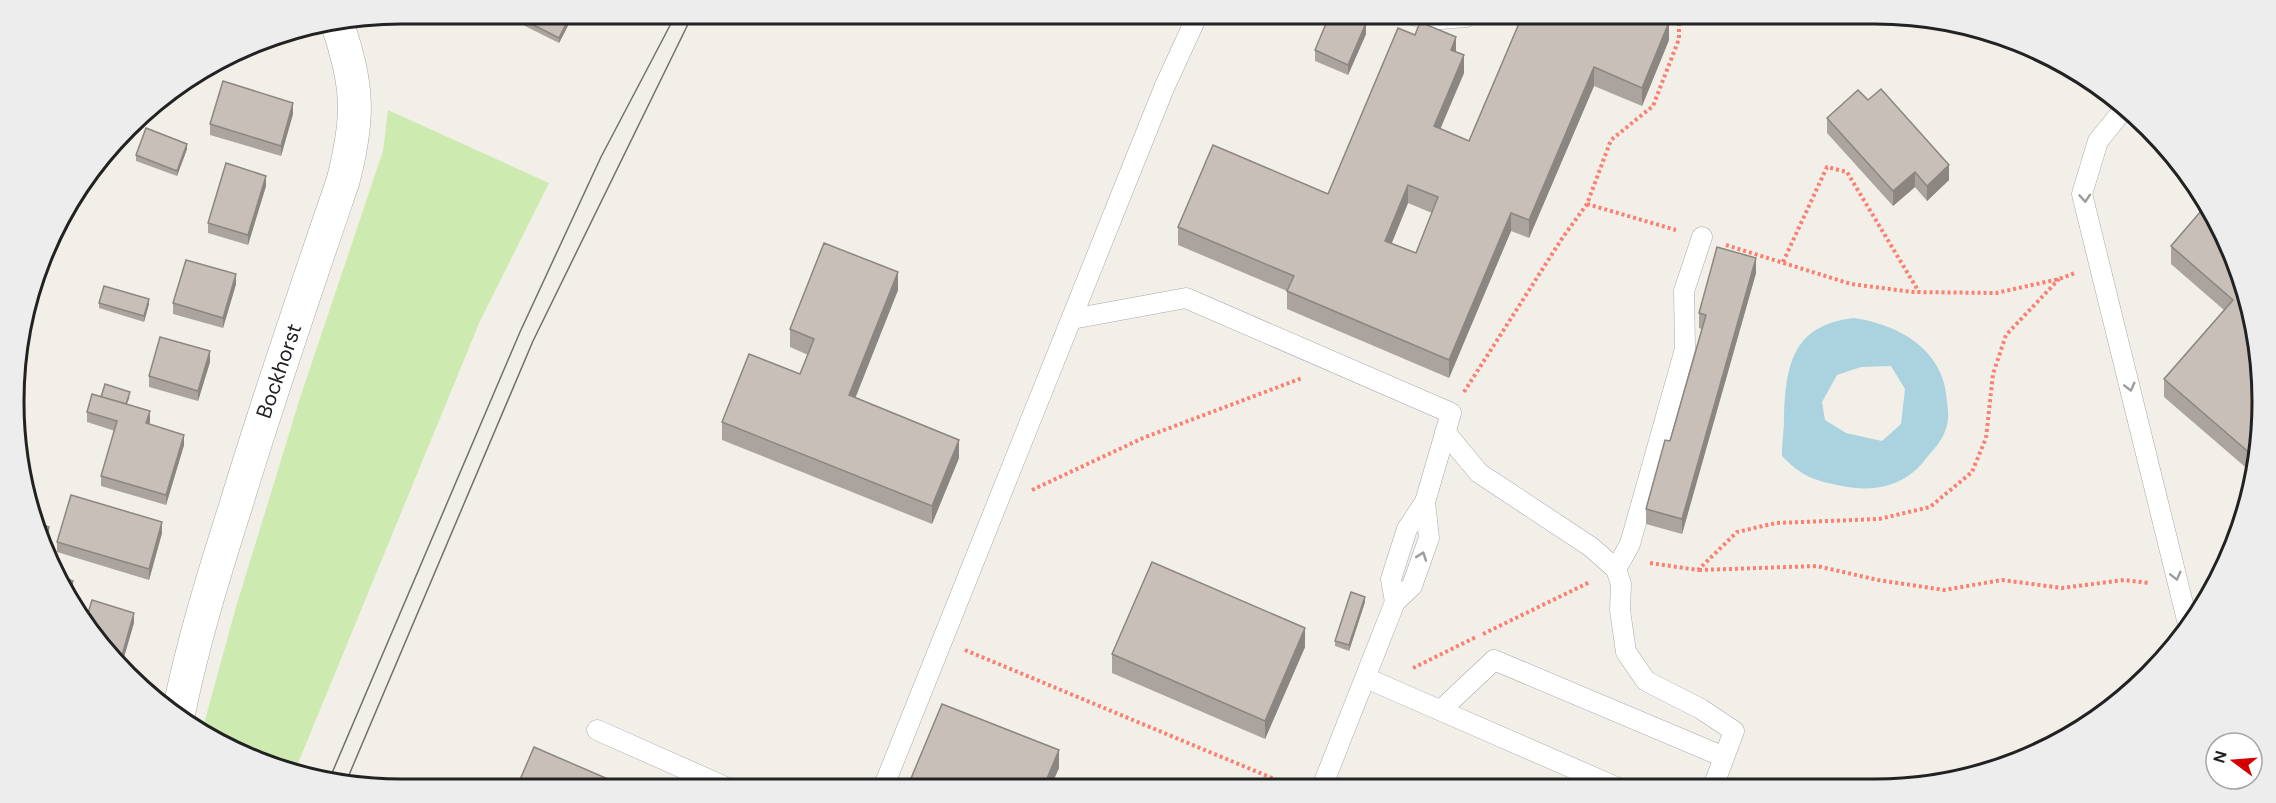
<svg xmlns="http://www.w3.org/2000/svg" width="2276" height="803" font-family="'DM Sans',sans-serif">
  <style>
    .grass { fill: #cdebb0 }
    .water { fill: #aad3df; fill-rule: evenodd }
    .lines { fill: none; stroke-linecap: round; stroke-linejoin: round }
    .lane-casing { stroke: #a9a9a9; stroke-width: 21 }
    .street-casing { stroke: #a9a9a9; stroke-width: 34 }
    .path { stroke: #fa8072; stroke-width: 4; stroke-dasharray: 3 3; stroke-linecap: butt }
    .lane { stroke: #fff; stroke-width: 20 }
    .street { stroke: #fff; stroke-width: 33 }
    .tram { stroke: #707070; stroke-width: 1.5 }
    .wall { fill: #aba49e; fill-rule: evenodd }
    .shaded-wall { fill: #8b8681 }
    .building { fill: #c7bfb8; stroke: #8b8681; stroke-width: 1.5; fill-rule: evenodd }
    .oneway { stroke: #9c9c9c }
    .labels { text-anchor: middle; dominant-baseline: central; stroke-width: 6; stroke-linejoin: round; paint-order: stroke }
    .street-label { font-size: 21px; fill: #222; stroke: #fff }
    .rim { fill: none; stroke: #222; stroke-width: 3 }
  </style>
  <rect width="100%" height="100%" fill="#f2efe9"/>
  <polygon class="grass" points="388,110 549,183 480,321 294,773 202,731 236,607 300,398 383,151"/>
  <path class="water" d="M1854,318c47,7 91,33 93,84 1,7 2,17 0,23 -3,13 -11,22 -19,31 -5,6 -10,13 -16,17 -20,16 -46,18 -70,13 -27,-5 -41,-10 -60,-30 0,-11 1,-21 2,-32 1,-55 6,-99 70,-106zM1891,366l14,23 -4,35 -19,17 -36,-8 -21,-13 -3,-18 15,-27 24,-8z"/>
  <g class="lines">
    <defs>
      <g id="lane">
        <polyline points="1411,14 1427,20 1466,17 1471,14"/>
        <polyline points="2124,109 2098,141 2082,194 2188,624"/>
        <polyline points="1702,237 1684,291 1685,349 1630,544 1616,569 1621,584 1620,610 1626,652 1646,681 1701,709 1734,731 1713,787"/>
        <polyline points="1072,319 1186,298 1451,413 1425,502 1407,529 1391,579 1395,602"/>
        <polyline points="1445,432 1479,473 1591,547 1616,569"/>
        <polyline points="1366,678 1616,787"/>
        <polyline points="1441,710 1494,660 1724,757"/>
        <polyline points="597,730 730,789"/>
        <polyline points="1322,787 1395,602 1412,586 1429,538 1425,502"/>
        <polyline points="883,788 1164,88 1198,14"/>
      </g>
      <path id="street" d="M178,716c14,-71 36,-142 58,-211 33,-109 70,-216 107,-324 16,-62 16,-94 -5,-155"/>
    </defs>
    <use href="#lane" class="lane-casing"/>
    <use href="#street" class="street-casing"/>
    <g class="path">
      <polyline points="1587,204 1676,230"/>
      <polyline points="1726,245 1851,284 1913,292 1996,293 2059,279 2075,273"/>
      <polyline points="1783,262 1827,167 1847,172 1919,292"/>
      <polyline points="1464,392 1563,237 1587,204 1611,140 1653,106 1679,39 1679,14"/>
      <polyline points="1032,490 1143,438 1302,378"/>
      <polyline points="1650,563 1698,570 1737,532 1776,523 1879,519 1930,507 1972,472 1986,438 1993,374 2006,335 2059,279"/>
      <polyline points="1699,570 1817,566 1878,580 1944,590 2002,580 2062,588 2124,580 2149,583"/>
      <polyline points="1483,634 1590,582"/>
      <polyline points="965,650 1296,788"/>
      <polyline points="1413,668 1476,637"/>
    </g>
    <use href="#lane" class="lane"/>
    <use href="#street" class="street"/>
    <g class="tram">
      <polyline points="329,780 520,332 601,157 676,14"/>
      <polyline points="346,782 533,341 693,14"/>
    </g>
  </g>
  <g class="wall">
    <polygon points="501,14 574,14 559,43"/>
    <path d="M1523,14l146,26 -27,66 -48,-20 -65,152 -18,-7 -62,147 -162,-69v-18l-109,-46v-18l150,-33 128,-142 8,21 -24,55 29,13zM1408,203l24,10 -16,40 -24,-10z"/>
    <polygon points="1366,34 1348,75 1315,61 1315,50"/>
    <polygon points="1868,100 1949,180 1927,201 1915,187 1893,206 1827,133 1827,118"/>
    <polygon points="293,114 281,156 210,135 210,124"/>
    <polygon points="187,149 177,176 136,161 136,155"/>
    <polygon points="266,186 248,245 208,233 208,223"/>
    <polygon points="2207,204 2259,351 2251,472 2164,397 2164,379 2224,310 2171,264 2171,246"/>
    <polygon points="1756,273 1682,534 1646,524 1646,509 1670,441 1702,329 1699,328 1699,313"/>
    <polygon points="236,284 223,328 173,314 173,303"/>
    <polygon points="898,290 855,398 959,458 932,524 722,440 722,422 800,374 808,355 790,347 790,329"/>
    <polygon points="99,303 149,304 144,322 99,308"/>
    <polygon points="210,362 198,401 149,387 149,376"/>
    <polygon points="130,397 127,404 150,422 149,424 184,445 166,505 101,486 101,476 115,431 87,422 87,412"/>
    <polygon points="162,533 149,580 57,552 57,542"/>
    <polygon points="1365,602 1349,651 1335,646 1335,641"/>
    <polygon points="1305,647 1265,739 1112,673 1112,654"/>
    <polygon points="942,704 1059,768 1050,788 907,788"/>
  </g>
  <g class="shaded-wall">
    <polygon points="571,14 574,14 559,43 559,38"/>
    <polygon points="1669,22 1669,40 1642,106 1642,88"/>
    <polygon points="1366,23 1366,34 1348,75 1348,65"/>
    <polygon points="281,37 281,45 239,60 239,52 248,46 264,41"/>
    <polygon points="1456,37 1456,56 1451,50"/>
    <polygon points="1464,55 1464,73 1434,144 1434,126"/>
    <polygon points="1594,67 1594,86 1529,238 1529,220"/>
    <polygon points="293,103 293,114 281,156 281,146"/>
    <polygon points="187,144 187,149 177,176 177,171"/>
    <polygon points="1949,165 1949,180 1927,201 1927,186"/>
    <polygon points="1915,172 1915,187 1893,206 1893,191"/>
    <polygon points="266,176 266,186 248,245 248,235"/>
    <polygon points="1408,185 1408,203 1385,259 1385,241"/>
    <polygon points="1511,213 1511,231 1449,378 1449,360"/>
    <polygon points="1756,258 1756,273 1682,534 1682,519"/>
    <polygon points="898,272 898,290 849,414 849,395"/>
    <polygon points="236,274 236,284 223,328 223,318"/>
    <polygon points="149,299 149,304 144,322 144,316"/>
    <polygon points="210,351 210,362 198,401 198,391"/>
    <polygon points="2259,353 2258,372 2252,360"/>
    <polygon points="150,411 150,422 146,433 146,423"/>
    <polygon points="184,435 184,445 166,505 166,495"/>
    <polygon points="959,440 959,458 932,524 932,506"/>
    <polygon points="162,522 162,533 149,580 149,569"/>
    <polygon points="49,527 49,532 46,543 45,541"/>
    <polygon points="73,581 73,586 70,597 69,594"/>
    <polygon points="1365,597 1365,602 1349,651 1349,645"/>
    <polygon points="134,613 134,623 123,661 121,659"/>
    <polygon points="1305,628 1305,647 1265,739 1265,721"/>
    <polygon points="1059,750 1059,768 1050,788 1043,788"/>
  </g>
  <g class="building">
    <polygon points="512,14 571,14 559,38"/>
    <polygon points="1330,14 1345,14 1366,23 1348,65 1315,50"/>
    <path d="M1523,14h127l19,8 -27,66 -48,-21 -65,153 -18,-7 -62,147 -162,-69 7,-15 -116,-49 35,-82 115,49 70,-166 17,7 5,-13 36,15 -5,13 13,5 -30,71 35,15zM1408,185l30,12 -22,56 -31,-12z"/>
    <polygon points="223,81 293,103 281,146 210,124"/>
    <polygon points="1881,89 1949,165 1927,186 1915,172 1893,191 1827,118 1858,90 1868,100"/>
    <polygon points="146,128 187,144 177,171 136,155"/>
    <polygon points="226,163 266,176 248,235 208,223"/>
    <polygon points="2207,204 2210,207 2259,351 2259,353 2252,360 2258,365 2252,455 2164,379 2233,300 2171,246"/>
    <polygon points="824,243 898,272 849,395 959,440 932,506 722,422 749,354 800,374 814,339 790,329"/>
    <polygon points="1717,247 1756,258 1682,519 1646,509 1665,440 1670,441 1706,315 1699,313"/>
    <polygon points="186,260 236,274 223,318 173,303"/>
    <polygon points="104,286 149,299 144,316 99,303"/>
    <polygon points="160,337 210,351 198,391 149,376"/>
    <polygon points="105,384 130,392 126,404 101,397"/>
    <polygon points="92,394 150,411 146,423 184,435 166,495 101,476 117,421 87,412"/>
    <polygon points="71,495 162,522 149,569 57,542"/>
    <polygon points="36,523 49,527 45,541"/>
    <polygon points="1152,562 1305,628 1265,721 1112,654"/>
    <polygon points="61,577 73,581 69,594"/>
    <polygon points="1351,592 1365,597 1349,645 1335,641"/>
    <polygon points="92,600 134,613 121,659 85,623"/>
    <polygon points="942,704 1059,750 1043,788 1010,788 987,780 984,788 907,788"/>
    <polygon points="534,747 631,789 516,789"/>
  </g>
  <defs><path id="oneway-chevron" d="M-2-3.5L2.5 0L-2 3.5" fill="none" stroke-width="1.6" stroke-linecap="round" stroke-linejoin="round" transform="scale(1.5)"/></defs>
  <g class="oneway">
    <use href="#oneway-chevron" transform="translate(2085 198) rotate(86)"/>
    <use href="#oneway-chevron" transform="translate(2130 387) rotate(76)"/>
    <use href="#oneway-chevron" transform="translate(1422 556) rotate(-71)"/>
    <use href="#oneway-chevron" transform="translate(2176 576) rotate(76)"/>
  </g>
  <g class="labels">
    <g class="street-label">
      <text transform="translate(279 371) rotate(-71)">Bockhorst</text>
    </g>
  </g>
  <path d="M0 0H2276V803H0ZM401 24H1875A377 377 0 0 1 2252 401V402A377 377 0 0 1 1875 779H401A377 377 0 0 1 24 402V401A377 377 0 0 1 401 24Z" fill="#ededed" fill-rule="evenodd"/>
  <path class="rim" d="M401 24H1875A377 377 0 0 1 2252 401V402A377 377 0 0 1 1875 779H401A377 377 0 0 1 24 402V401A377 377 0 0 1 401 24Z"/>
  <g transform="translate(2234 761) rotate(286)"><circle r="28" fill="#ffffff" stroke="#a7a7a7" stroke-width="1.5"/>
  <path d="M0-4.5L10 22L0 15L-10 22Z" fill="#d40000"/>
  <text y="-9" font-size="16" font-weight="bold" text-anchor="middle" fill="#222222">N</text>
  </g>
</svg>
